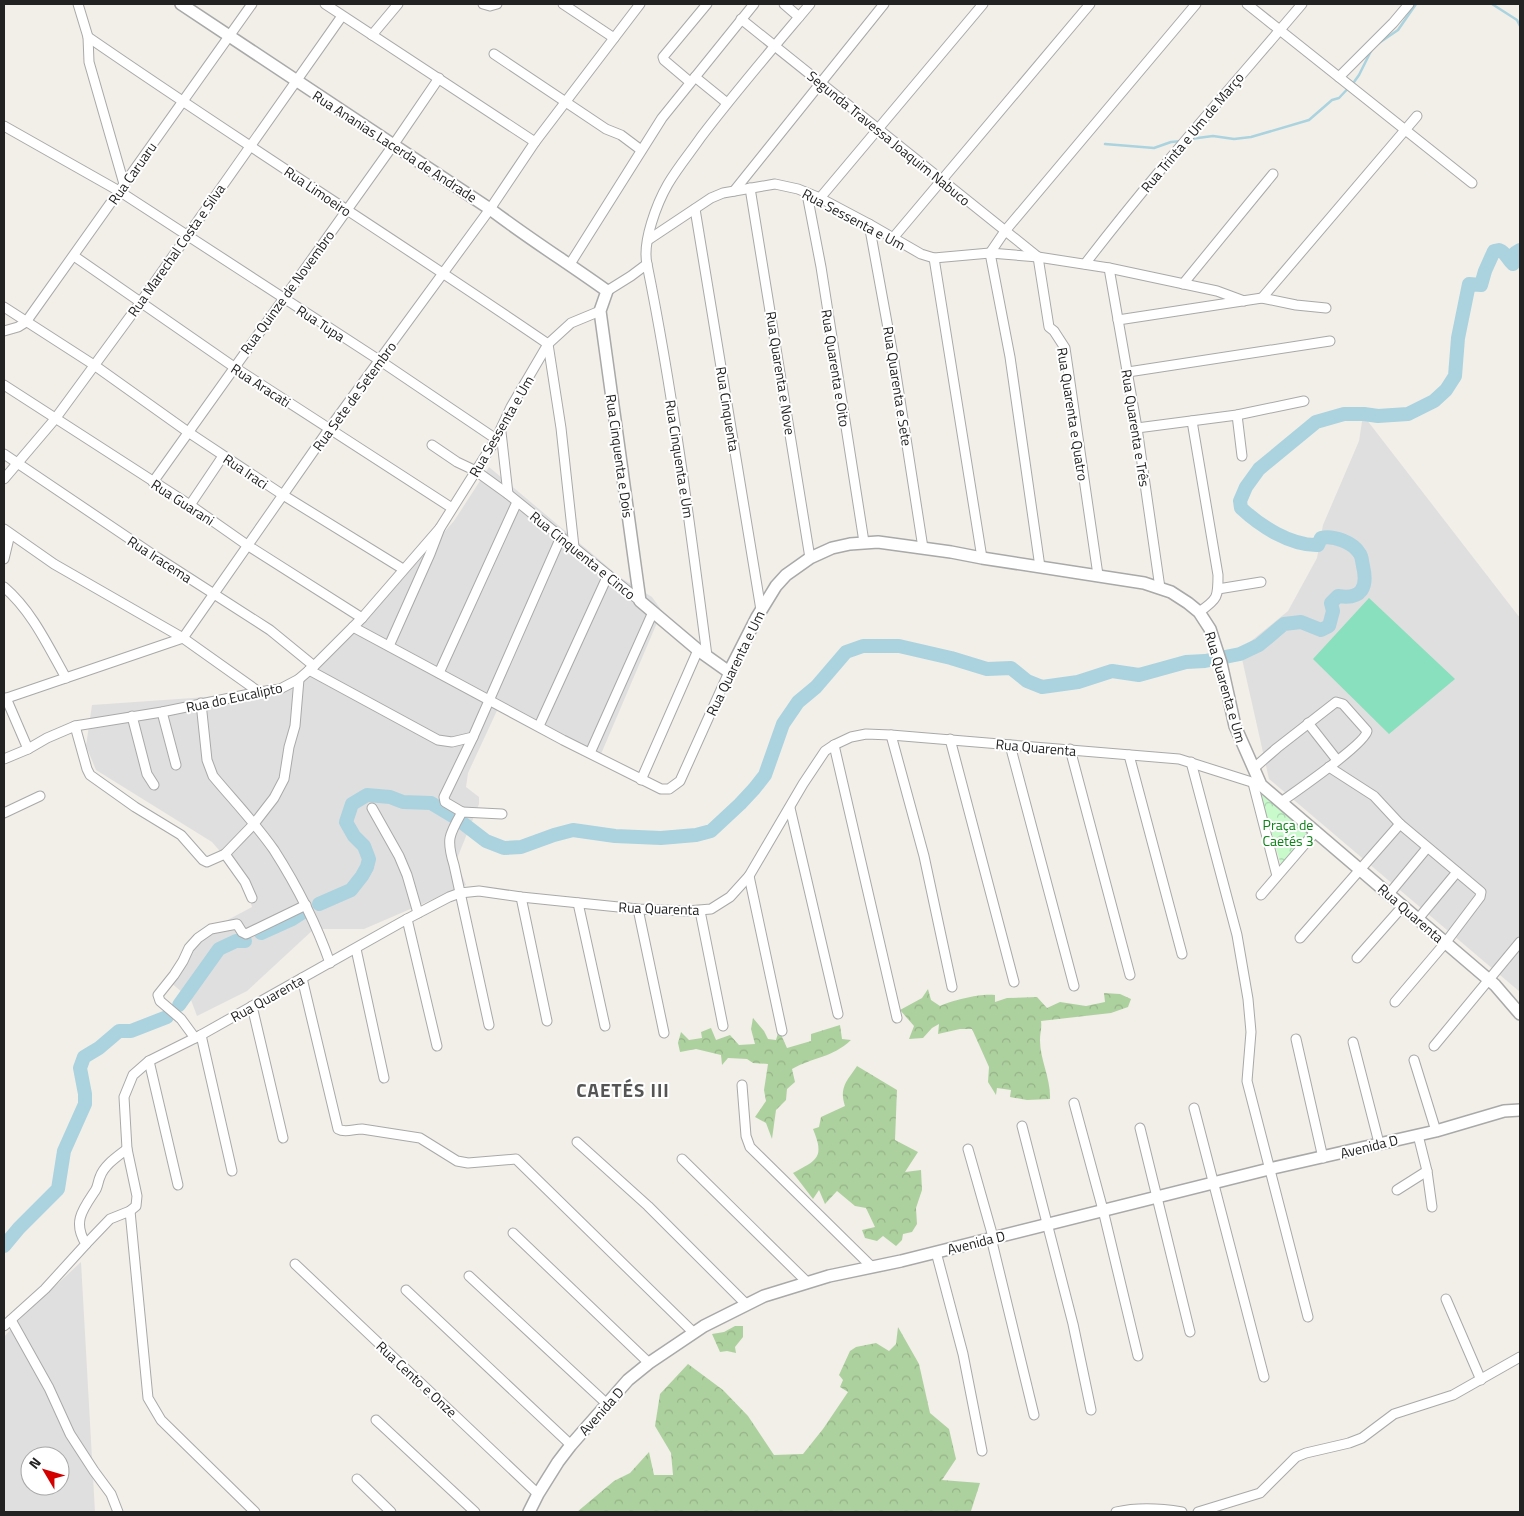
<svg xmlns="http://www.w3.org/2000/svg" width="1524" height="1516" font-family="'Titillium Web',sans-serif">
  <style>
    .residential { fill: #e0dfdf; fill-rule: evenodd }
    .forest { fill: url(#forest-crowns) }
    .park { fill: url(#park-crowns) }
    .pitch { fill: #88e0be }
    .lines { fill: none; stroke-linecap: round; stroke-linejoin: round }
    .stream { stroke: #aad3df; stroke-width: 2.5 }
    .river { stroke: #aad3df; stroke-width: 14 }
    .minor-casing { stroke: #a9a9a9; stroke-width: 11 }
    .tertiary-casing { stroke: #a9a9a9; stroke-width: 14 }
    .minor { stroke: #fff; stroke-width: 9 }
    .tertiary { stroke: #fff; stroke-width: 11 }
    .labels { text-anchor: middle; dominant-baseline: central; stroke-width: 4; stroke-linejoin: round; paint-order: stroke }
    .street-label { font-size: 14px; fill: #222; stroke: #fff }
    .park-label { font-size: 14px; fill: #0c8416; stroke: #fff }
    .district-label { font-size: 19px; font-weight: bold; letter-spacing: 1px; fill: #555; stroke: #fff }
  </style>
  <defs>
    <pattern id="forest-crowns" width="20" height="18" patternUnits="userSpaceOnUse" patternTransform="scale(1.25)"><rect width="20" height="18" fill="#add19e"/><path d="M2 6a3 3 0 1 1 6 0M12 15a3 3 0 1 1 6 0" fill="none" stroke="#95b388"/></pattern>
    <pattern id="park-crowns" width="20" height="18" patternUnits="userSpaceOnUse" patternTransform="scale(1.25)"><rect width="20" height="18" fill="#c8facc"/><path d="M2 6a3 3 0 1 1 6 0M12 15a3 3 0 1 1 6 0" fill="none" stroke="#acd6af"/></pattern>
  </defs>
  <rect width="100%" height="100%" fill="#f2efe9"/>
  <g class="residential">
    <polygon points="1363,415 1520,618 1520,992 1269,779 1240,650 1288,611 1317,558 1323,525 1359,441"/>
    <polygon points="489,467 621,578 652,597 662,611 601,754 501,702 468,773 466,787 479,797 479,804 456,861 466,885 364,929 314,929 247,991 197,1016 191,1000 169,981 207,931 252,907 243,878 212,842 96,770 86,746 92,705 207,697 290,684 327,660 369,617 454,521"/>
    <path d="M81,1262l14,250h-91v-175l15,-17zM30,1456h30v30h-30z"/>
  </g>
  <g class="forest">
    <path d="M928,989l3,11 9,6c13,-6 41,-13 55,-11v7l12,-4 30,-1 10,11 13,-6 26,4 19,-4 -1,-9 16,1 11,5 -3,8 -17,6 -70,8c1,7 -1,12 -1,19 0,20 11,39 10,59l-23,1 -17,-3 1,-7 -14,-2 -1,7 -8,-13 1,-15 -17,-38h-12l-22,5 1,-10 -7,4 -9,10 -14,1 5,-13 -14,-16 22,-12z"/>
    <path d="M753,1018l11,13 4,8 8,1 3,-10 8,18 24,-7v-7l29,-9 2,14 9,1c-19,18 -38,17 -59,29l3,13 -8,7 -1,11 -10,10 -4,29 -6,-16 -11,-6 11,-16 -2,-11 4,-26 -15,-1 -6,-4 -19,-1 -6,7 -1,-10 -25,-6 -16,3 -2,-9 3,-11 8,8 13,-2 -1,-6 10,-4 5,12 14,-5 9,10 16,-1 -4,-15z"/>
    <path d="M857,1066l40,24 -2,50 23,12 -13,20 16,-2 1,20 -6,18 1,16 -5,8 -9,2 -1,6 -6,6 -13,-10 -6,5 -12,-3 -3,-8 13,-3 -9,-19 -11,-2 -18,-15 -12,13 -6,-14 -6,9 -20,-26c24,-13 32,-15 20,-44l6,-2 2,-10 24,-11c-6,-19 2,-25 12,-40z"/>
    <polygon points="735,1326 743,1326 743,1337 735,1347 736,1353 727,1351 720,1352 712,1334 724,1332"/>
    <polygon points="898,1327 919,1364 930,1413 949,1429 956,1459 942,1480 980,1483 971,1511 973,1512 577,1512 614,1481 630,1473 649,1452 654,1475 673,1475 671,1453 655,1426 660,1394 688,1364 723,1390 748,1416 774,1455 803,1454 823,1429 848,1392 840,1387 843,1380 839,1375 850,1351 856,1347 876,1343 889,1351 896,1344"/>
  </g>
  <polygon class="park" points="1259,790 1311,829 1281,865"/>
  <polygon class="pitch" points="1369,598 1455,679 1389,734 1313,659"/>
  <g class="lines">
    <g class="stream">
      <polyline points="1492,4 1517,20 1520,26"/>
      <polyline points="1376,45 1398,30 1416,4"/>
      <polyline points="1190,139 1213,136 1234,139 1251,137 1309,120 1332,100 1339,98 1354,82 1359,75 1372,49"/>
      <polyline points="1105,144 1154,148 1171,142 1182,141"/>
    </g>
    <g class="river">
      <path d="M460,821l26,20 18,7 17,-1 33,-12 19,-5 42,6 46,2 35,-3 15,-4 29,-27 14,-15 11,-14 18,-51 15,-22 18,-15 30,-35 17,-6h36l52,12 36,11 24,-1 16,13 15,6 36,-5 34,-11 27,4 47,-13 19,-1 35,-7 19,-9 25,-21 17,-2 20,8 8,-4 4,-15 -2,-8 7,-7c24,4 30,-9 25,-30 -1,-4 -1,-9 -3,-12 -7,-12 -27,-19 -39,-16l-3,7c-27,1 -58,-19 -77,-37l-1,-7 6,-14 13,-18 57,-47 28,-8h20l14,2 30,-2 26,-13 12,-11 9,-14 3,-38 11,-54 12,1 4,-14 9,-20 5,-1c8,3 8,9 14,14l2,-11 5,-3"/>
      <polyline points="319,904 351,890 362,876 367,867 369,859 364,846 354,836 346,822 352,804 367,795 390,797 403,802 431,803 456,818"/>
      <polyline points="261,933 292,919 306,910"/>
      <polyline points="179,1005 219,949 236,941 245,941"/>
      <polyline points="4,1246 19,1228 58,1189 64,1151 85,1104 85,1094 80,1068 84,1057 99,1048 119,1031 131,1031 167,1017"/>
    </g>
    <defs>
      <g id="minor">
        <polyline points="78,4 88,37 89,62 124,184"/>
        <polyline points="325,4 535,142"/>
        <polyline points="483,4 490,6 497,4"/>
        <polyline points="563,4 614,38"/>
        <polyline points="784,4 799,17"/>
        <polyline points="1247,4 1472,183"/>
        <polyline points="741,19 1038,257"/>
        <polyline points="372,35 398,4"/>
        <path d="M88,37c152,105 308,203 460,307l13,84 13,119"/>
        <polyline points="494,54 606,129 621,135 641,150"/>
        <polyline points="695,77 727,103"/>
        <polyline points="1339,77 1393,23 1409,4"/>
        <polyline points="690,82 664,60 663,57 707,4"/>
        <polyline points="4,126 119,191 379,360 496,439"/>
        <polyline points="750,188 810,558"/>
        <polyline points="734,191 884,4"/>
        <polyline points="807,194 821,267 864,542"/>
        <polyline points="820,198 983,4"/>
        <polyline points="695,209 761,610"/>
        <polyline points="869,224 894,361 923,548"/>
        <polyline points="893,238 1090,4"/>
        <polyline points="648,240 711,198 723,193 775,184 798,189 820,198 869,224 921,254 934,258 990,253 1038,257 1109,268 1217,291 1244,301"/>
        <polyline points="990,253 1005,231 1196,4"/>
        <polyline points="990,253 1010,357 1040,567"/>
        <polyline points="74,256 234,367 452,508"/>
        <polyline points="1038,257 1049,327 1054,331 1065,348 1098,575"/>
        <polyline points="934,258 982,558"/>
        <polyline points="570,264 662,118 754,4"/>
        <path d="M647,264c26,129 43,261 60,392"/>
        <path d="M1085,264c69,-90 144,-174 217,-260"/>
        <polyline points="1109,268 1137,428 1160,588"/>
        <polyline points="1183,284 1273,174"/>
        <path d="M607,291l24,-15 16,-12c-5,-22 10,-61 21,-80 10,-17 22,-31 33,-47 35,-46 72,-89 109,-133"/>
        <polyline points="1262,298 1417,116"/>
        <polyline points="4,307 94,365 188,432 283,495 403,569"/>
        <polyline points="1118,320 1262,298 1296,305 1326,308"/>
        <polyline points="4,331 18,327 26,322 252,4"/>
        <polyline points="1128,372 1330,341"/>
        <polyline points="4,385 190,505 247,545 362,618"/>
        <polyline points="1237,415 1242,456"/>
        <path d="M1192,421l26,154c0,22 0,24 -19,37"/>
        <polyline points="1137,428 1237,415 1304,401"/>
        <polyline points="501,432 508,494"/>
        <polyline points="432,445 457,462 476,471 508,494 640,601"/>
        <polyline points="4,454 158,558 270,630 314,666"/>
        <polyline points="4,479 55,419 140,303 342,16"/>
        <polyline points="153,482 394,144 439,78"/>
        <polyline points="190,505 223,456"/>
        <polyline points="4,529 54,564 183,638 259,692"/>
        <polyline points="4,559 10,534"/>
        <path d="M4,587c28,24 44,59 62,91"/>
        <polyline points="1218,589 1261,582"/>
        <polyline points="353,627 563,740 661,789 669,789 680,781 729,672"/>
        <polyline points="389,646 430,554 440,528 496,439 511,407 548,344 571,323 600,311"/>
        <polyline points="309,670 438,740 452,742 473,737 561,537"/>
        <polyline points="439,673 517,502"/>
        <polyline points="6,698 28,749"/>
        <polyline points="4,699 183,638 329,429 490,209 535,142 640,4"/>
        <path d="M201,703l6,57 6,16c20,24 43,48 61,74 23,36 42,73 56,113"/>
        <polyline points="162,712 176,765"/>
        <polyline points="132,716 147,774 154,785"/>
        <polyline points="1308,723 1337,760"/>
        <polyline points="75,726 87,769 90,775 135,807 181,835 203,860 207,862 225,854 253,825 274,798 284,779 289,747 295,726 299,679"/>
        <polyline points="539,726 608,575"/>
        <polyline points="891,735 924,856 952,987"/>
        <polyline points="950,739 1014,982"/>
        <polyline points="834,745 897,1018"/>
        <polyline points="1010,745 1074,986"/>
        <polyline points="1070,749 1130,975"/>
        <polyline points="590,753 653,612"/>
        <polyline points="1129,755 1182,954"/>
        <polyline points="4,759 28,749 47,738 75,726 162,712 259,692 280,689 299,679 314,666 362,618 440,528"/>
        <polyline points="1191,762 1237,935 1248,999 1251,1032 1247,1081 1308,1317"/>
        <polyline points="1329,767 1374,796 1400,824 1481,892 1480,897 1446,942 1395,1002"/>
        <path d="M1254,768l23,-20 59,-46 7,2 24,27c-1,12 -72,61 -86,71"/>
        <polyline points="641,780 698,650"/>
        <polyline points="1253,783 1277,876"/>
        <polyline points="372,808 399,856 407,875 418,913"/>
        <polyline points="790,808 838,1014"/>
        <polyline points="462,812 445,802 444,797 473,737"/>
        <polyline points="4,813 40,796"/>
        <polyline points="225,854 245,882 252,898"/>
        <polyline points="749,876 782,1031"/>
        <polyline points="1389,894 1427,848"/>
        <polyline points="1261,895 1316,831"/>
        <polyline points="521,897 547,1021"/>
        <polyline points="578,903 605,1026"/>
        <polyline points="638,909 664,1033"/>
        <polyline points="700,911 723,1026"/>
        <polyline points="407,919 437,1046"/>
        <polyline points="1418,919 1457,872"/>
        <polyline points="1300,938 1400,824"/>
        <polyline points="356,949 384,1078"/>
        <polyline points="1357,958 1403,906"/>
        <path d="M302,978l36,151c7,4 16,0 24,0l58,9 37,23 11,2 48,-4 178,174"/>
        <polyline points="252,1006 283,1138"/>
        <path d="M489,1025l-35,-160c-8,-26 -5,-30 8,-53l40,2"/>
        <polyline points="201,1035 232,1171"/>
        <polyline points="195,1038 181,1019 160,1001 158,995 174,975 183,961 189,948 198,938 211,929 237,924 242,932 246,934 306,905"/>
        <polyline points="1296,1039 1323,1158"/>
        <polyline points="1353,1042 1379,1143"/>
        <polyline points="1434,1046 1520,942"/>
        <polyline points="1414,1060 1436,1131"/>
        <polyline points="149,1061 178,1185"/>
        <polyline points="742,1085 746,1136 750,1147 872,1267"/>
        <polyline points="1074,1103 1103,1210 1138,1356"/>
        <polyline points="1194,1108 1264,1377"/>
        <polyline points="1022,1126 1073,1324 1091,1410"/>
        <polyline points="1140,1128 1190,1332"/>
        <polyline points="1418,1135 1427,1171 1432,1207"/>
        <polyline points="577,1142 648,1206 746,1304"/>
        <polyline points="968,1149 993,1237 993,1246 1034,1415"/>
        <polyline points="682,1159 807,1282"/>
        <polyline points="1397,1190 1427,1171"/>
        <polyline points="130,1211 148,1398 161,1420 255,1512"/>
        <polyline points="513,1233 649,1363"/>
        <polyline points="86,1244 110,1219 130,1211 136,1206 137,1196 127,1149 124,1097 133,1075 149,1061 201,1035 407,919 449,897 460,893 479,891 521,897 638,909 687,911 711,909 730,897 749,876 803,784 825,751 834,745 851,737 866,734 891,735 1179,759 1261,785"/>
        <polyline points="936,1252 963,1354 982,1451"/>
        <polyline points="295,1264 538,1494"/>
        <polyline points="469,1276 607,1404"/>
        <polyline points="406,1290 571,1445"/>
        <polyline points="1446,1299 1481,1380"/>
        <polyline points="11,1320 49,1388 70,1434 94,1471 111,1494 118,1512"/>
        <path d="M4,1326l41,-37 41,-45c-14,-22 -3,-35 9,-53 3,-4 3,-10 5,-14 4,-12 18,-21 27,-28"/>
        <polyline points="376,1420 475,1512"/>
        <polyline points="357,1479 391,1512"/>
        <path d="M1116,1512c22,-5 43,-4 66,0"/>
        <polyline points="1198,1512 1260,1493 1296,1457 1306,1453 1349,1443 1362,1438 1394,1414 1453,1395 1520,1357"/>
      </g>
      <g id="tertiary">
        <path d="M181,4l309,205c38,29 78,54 117,82l-7,20 40,290 58,49 31,22 28,-55 19,-31 10,-11 24,-17 22,-10 18,-4 28,-2 73,10 31,6 162,25 27,9 17,11 11,9 11,17 11,34 14,63 26,59 234,200 25,29"/>
        <polyline points="529,1512 538,1494 558,1462 571,1445 628,1380 649,1363 704,1326 764,1296 829,1276 901,1261 1269,1169 1436,1131 1504,1111 1520,1110"/>
      </g>
    </defs>
    <use href="#minor" class="minor-casing"/>
    <use href="#tertiary" class="tertiary-casing"/>
    <use href="#minor" class="minor"/>
    <use href="#tertiary" class="tertiary"/>
  </g>
  <g class="labels">
    <g class="street-label">
      <text transform="translate(1192 132) rotate(-50)">Rua Trinta e Um de Março</text>
      <text transform="translate(889 138) rotate(39)">Segunda Travessa Joaquim Nabuco</text>
      <text transform="translate(395 146) rotate(33)">Rua Ananias Lacerda de Andrade</text>
      <text transform="translate(132 173) rotate(-55)">Rua Caruaru</text>
      <text transform="translate(318 191) rotate(34)">Rua Limoeiro</text>
      <text transform="translate(854 219) rotate(28)">Rua Sessenta e Um</text>
      <text transform="translate(176 250) rotate(-55)">Rua Marechal Costa e Silva</text>
      <text transform="translate(287 292) rotate(-54)">Rua Quinze de Novembro</text>
      <text transform="translate(321 323) rotate(33)">Rua Tupa</text>
      <text transform="translate(836 368) rotate(81)">Rua Quarenta e Oito</text>
      <text transform="translate(781 373) rotate(81)">Rua Quarenta e Nove</text>
      <text transform="translate(261 385) rotate(33)">Rua Aracati</text>
      <text transform="translate(898 386) rotate(81)">Rua Quarenta e Sete</text>
      <text transform="translate(354 396) rotate(-54)">Rua Sete de Setembro</text>
      <text transform="translate(728 409) rotate(81)">Rua Cinquenta</text>
      <text transform="translate(1073 414) rotate(81)">Rua Quarenta e Quatro</text>
      <text transform="translate(501 426) rotate(-60)">Rua Sessenta e Um</text>
      <text transform="translate(1136 428) rotate(81)">Rua Quarenta e Três</text>
      <text transform="translate(620 456) rotate(82)">Rua Cinquenta e Dois</text>
      <text transform="translate(680 459) rotate(81)">Rua Cinquenta e Um</text>
      <text transform="translate(246 471) rotate(34)">Rua Iraci</text>
      <text transform="translate(183 502) rotate(33)">Rua Guarani</text>
      <text transform="translate(583 555) rotate(39)">Rua Cinquenta e Cinco</text>
      <text transform="translate(160 559) rotate(33)">Rua Iracema</text>
      <text transform="translate(735 663) rotate(-64)">Rua Quarenta e Um</text>
      <text transform="translate(1226 687) rotate(74)">Rua Quarenta e Um</text>
      <text transform="translate(234 697) rotate(-12)">Rua do Eucalipto</text>
      <text transform="translate(1036 747) rotate(5)">Rua Quarenta</text>
      <text transform="translate(659 908) rotate(2)">Rua Quarenta</text>
      <text transform="translate(1411 913) rotate(41)">Rua Quarenta</text>
      <text transform="translate(267 998) rotate(-29)">Rua Quarenta</text>
      <text transform="translate(1369 1146) rotate(-14)">Avenida D</text>
      <text transform="translate(976 1242) rotate(-14)">Avenida D</text>
      <text transform="translate(417 1379) rotate(43)">Rua Cento e Onze</text>
      <text transform="translate(601 1411) rotate(-48)">Avenida D</text>
    </g>
    <g class="park-label">
      <text x="1288" y="824">Praça de<tspan x="1288" dy="16">Caetés 3</tspan></text>
    </g>
    <g class="district-label">
      <text x="623" y="1089">CAETÉS III</text>
    </g>
  </g>
  <rect width="1524" height="1516" fill="none" stroke="#222222" stroke-width="10"/>
  <g transform="translate(45 1471) rotate(308)"><circle r="24" fill="#ffffff" stroke="#a7a7a7"/>
  <path d="M0-4L9 19L0 12L-9 19Z" fill="#d40000"/>
  <text y="-8" font-size="14" font-weight="bold" text-anchor="middle" fill="#222222">N</text>
  </g>
</svg>
